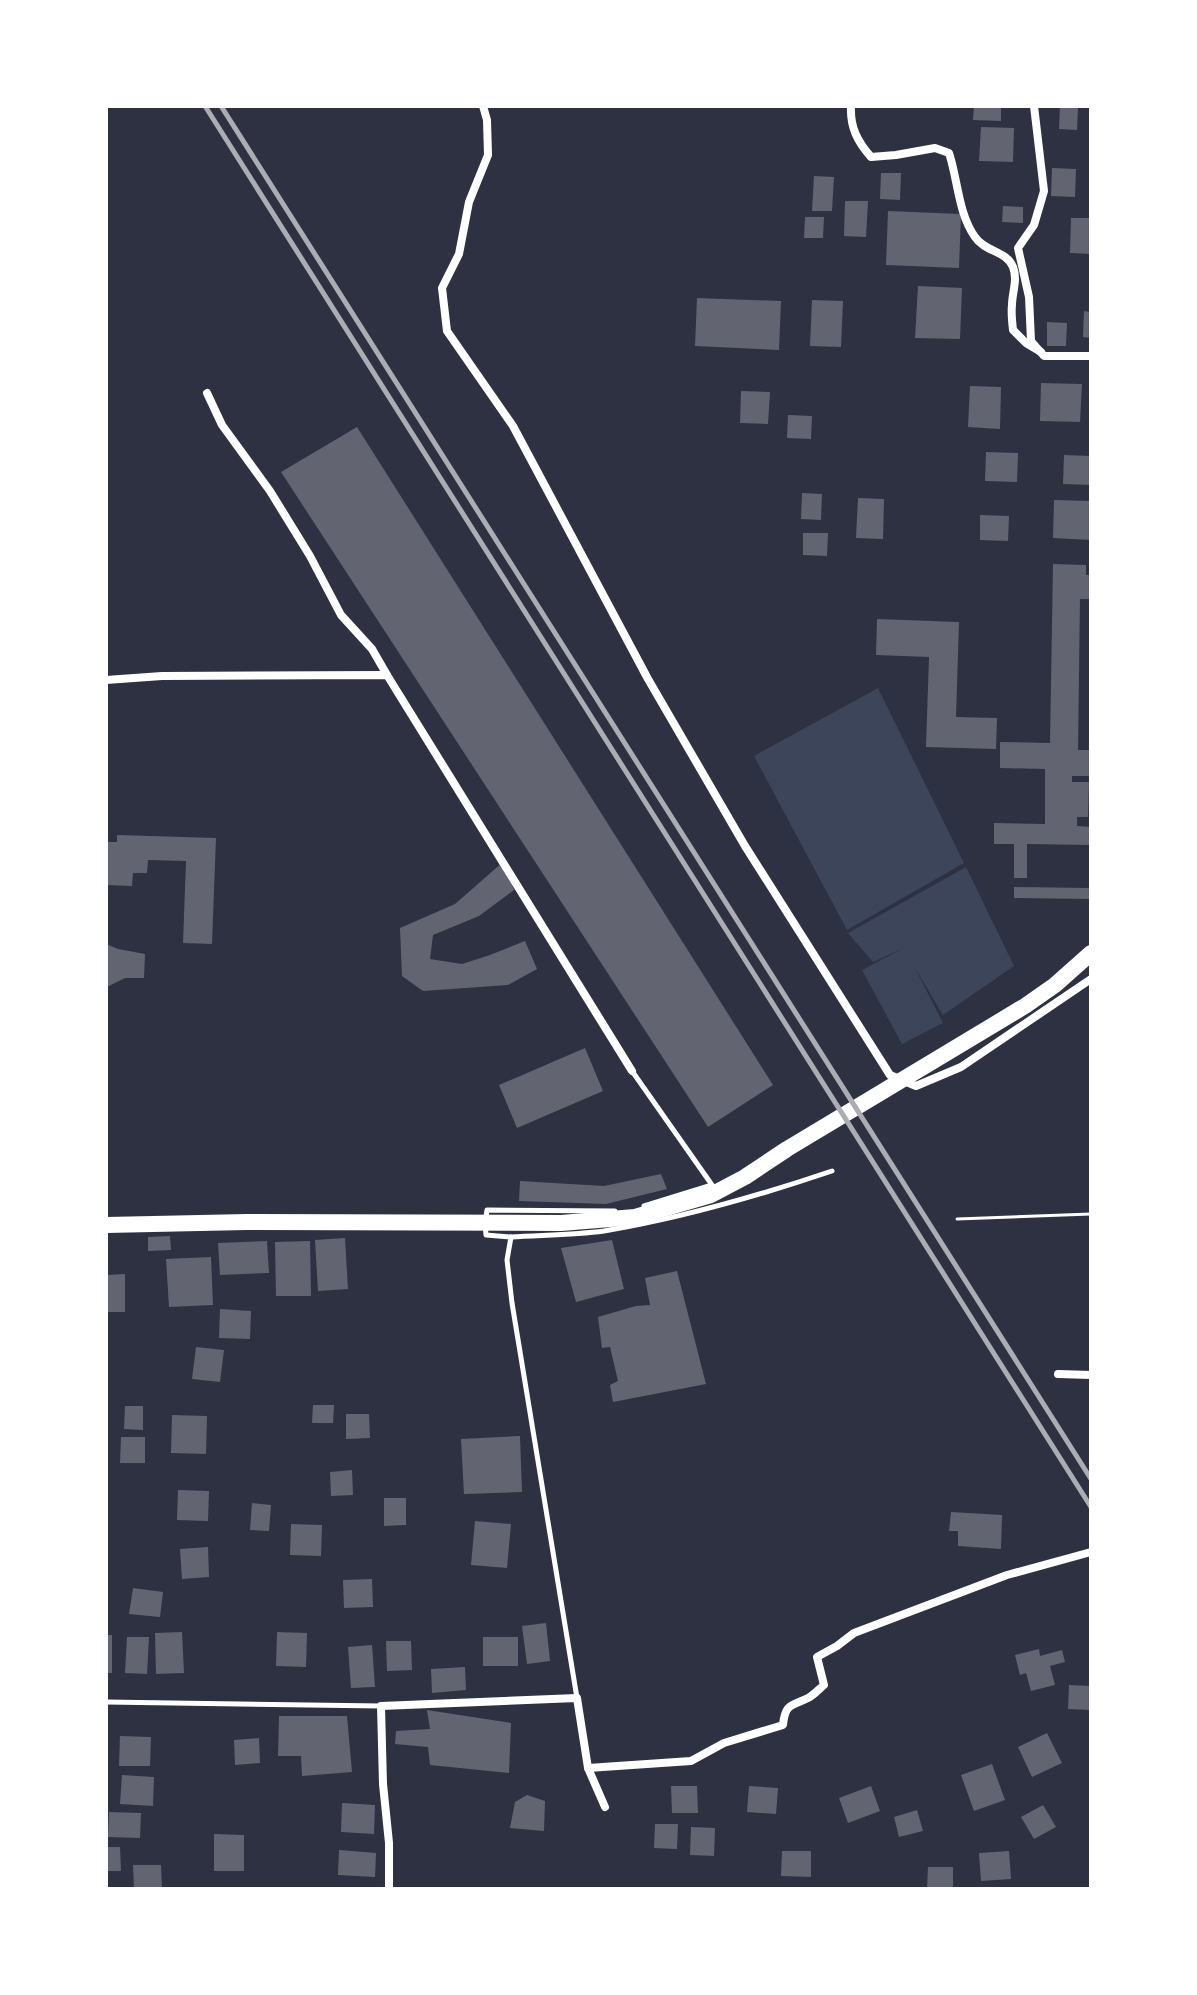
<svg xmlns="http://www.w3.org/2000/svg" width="1197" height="1995" font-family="Figtree,sans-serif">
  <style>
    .green { fill: #3c4559 }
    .building { fill: #626471 }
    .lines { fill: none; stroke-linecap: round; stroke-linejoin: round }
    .path { stroke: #fff; stroke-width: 3 }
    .service { stroke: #fff; stroke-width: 5 }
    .minor { stroke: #fff; stroke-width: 8 }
    .secondary { stroke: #fff; stroke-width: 16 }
    .rail { stroke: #abadb3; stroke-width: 5 }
  </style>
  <rect width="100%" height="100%" fill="#2d3142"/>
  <g class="green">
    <polygon points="878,688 964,863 847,930 754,756"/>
    <polygon points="966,867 1014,966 943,1015 915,968 943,1023 902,1044 862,970 902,949 873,962 848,933"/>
  </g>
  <g class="building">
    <polygon points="974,106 1001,106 1001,121 973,120"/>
    <polygon points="1060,106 1078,107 1077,130 1059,129"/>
    <polygon points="981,127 1014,128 1013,162 979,161"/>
    <polygon points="1052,168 1076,169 1075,197 1051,196"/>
    <polygon points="881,173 901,173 900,200 880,199"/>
    <polygon points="814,176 834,177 832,211 812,211"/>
    <polygon points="845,201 868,201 866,237 844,236"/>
    <polygon points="1003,206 1023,207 1023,223 1002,222"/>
    <polygon points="888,211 961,214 959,268 886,265"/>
    <polygon points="805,217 824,217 823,238 804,238"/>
    <polygon points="1071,218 1091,218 1091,254 1070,253"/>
    <polygon points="918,286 962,288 960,339 915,338"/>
    <polygon points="697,298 781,301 779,350 695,346"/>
    <polygon points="812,300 843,301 841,347 810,346"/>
    <polygon points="1084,311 1091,312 1091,338 1083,337"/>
    <polygon points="1047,322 1067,323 1066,346 1047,346"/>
    <polygon points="1041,383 1082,384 1080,422 1040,421"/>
    <polygon points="970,386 1001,387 1000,429 968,427"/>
    <polygon points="741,391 770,392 768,424 740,423"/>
    <polygon points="788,415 812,416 811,439 787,438"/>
    <polygon points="357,427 773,1085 708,1127 281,472"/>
    <polygon points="986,452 1018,453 1017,482 985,481"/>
    <polygon points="1064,455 1091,456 1091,485 1063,484"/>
    <polygon points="802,493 822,494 821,520 801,519"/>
    <polygon points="858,498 884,499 883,539 856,538"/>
    <polygon points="1054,500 1091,501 1091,540 1053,538"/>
    <polygon points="980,515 1009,516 1008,541 980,540"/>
    <polygon points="803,533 828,533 827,556 803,555"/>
    <polygon points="1053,564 1086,565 1086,575 1091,575 1091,599 1080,599 1078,750 1091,750 1091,776 1072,776 1072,782 1089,782 1088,817 1077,817 1077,826 1091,827 1091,845 1027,844 1027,878 1014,878 1014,844 994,844 994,823 1045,824 1045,769 1000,768 1000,742 1050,743"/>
    <polygon points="877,619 959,622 956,717 997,718 996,749 926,747 929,657 876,655"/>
    <polygon points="117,835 216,838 212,944 183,943 186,861 148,860 147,873 133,873 132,886 106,885 106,842 117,842"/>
    <polygon points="503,862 514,890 479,916 433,935 430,959 462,964 490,955 525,941 537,969 508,985 423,991 402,976 400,928 455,904"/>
    <polygon points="1014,887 1091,888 1091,899 1014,898"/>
    <polygon points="106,944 118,949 145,954 144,978 125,978 109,986 106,986"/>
    <polygon points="585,1048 603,1091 517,1128 499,1085"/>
    <polygon points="661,1174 667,1189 606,1204 519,1201 520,1181 604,1186"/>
    <polygon points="170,1236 171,1250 148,1251 148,1237"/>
    <polygon points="345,1238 348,1289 318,1291 315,1240"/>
    <polygon points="612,1240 624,1289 576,1302 561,1248"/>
    <polygon points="267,1241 269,1273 220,1275 218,1243"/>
    <polygon points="310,1241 311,1296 276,1296 275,1242"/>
    <polygon points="211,1257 213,1305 169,1307 166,1259"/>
    <polygon points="677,1271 706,1384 613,1402 610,1385 618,1381 610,1347 602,1348 598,1317 636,1306 650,1305 645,1278"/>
    <polygon points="125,1274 125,1312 106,1312 106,1275"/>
    <polygon points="220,1309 251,1311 250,1339 219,1338"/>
    <polygon points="196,1347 224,1350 220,1382 192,1379"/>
    <polygon points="313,1405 334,1405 333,1423 312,1423"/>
    <polygon points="125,1406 143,1406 143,1430 124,1429"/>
    <polygon points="346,1414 369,1414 370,1438 346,1439"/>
    <polygon points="172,1415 207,1416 206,1454 171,1453"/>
    <polygon points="520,1436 522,1492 464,1494 461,1439"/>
    <polygon points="121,1437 145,1437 145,1463 120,1463"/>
    <polygon points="352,1470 353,1495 331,1496 330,1472"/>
    <polygon points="178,1490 209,1491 208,1521 177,1520"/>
    <polygon points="384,1498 406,1498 406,1525 384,1526"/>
    <polygon points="252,1503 271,1505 269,1531 250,1530"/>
    <polygon points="951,1512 1002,1515 1001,1549 958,1546 958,1531 949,1531"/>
    <polygon points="475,1521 511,1524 507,1568 471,1565"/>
    <polygon points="291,1524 322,1525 321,1556 290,1555"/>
    <polygon points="208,1547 209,1577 182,1579 180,1549"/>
    <polygon points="372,1579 373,1607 344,1608 343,1580"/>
    <polygon points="133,1588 163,1592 160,1617 129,1614"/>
    <polygon points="546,1623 550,1661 527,1664 522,1626"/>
    <polygon points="182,1632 184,1673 156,1674 155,1633"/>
    <polygon points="277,1632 307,1633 306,1667 276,1666"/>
    <rect x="106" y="1635" width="6" height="38"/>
    <polygon points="127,1637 149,1637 147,1674 125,1673"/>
    <rect x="483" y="1637" width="35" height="29"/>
    <polygon points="386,1641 411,1641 412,1670 387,1671"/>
    <polygon points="372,1645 375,1687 351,1688 348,1647"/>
    <polygon points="1039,1649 1040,1656 1062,1650 1065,1662 1050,1666 1055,1685 1031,1691 1026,1673 1020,1675 1015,1655"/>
    <polygon points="465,1667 466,1690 432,1693 431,1669"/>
    <polygon points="1069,1685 1091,1686 1091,1710 1068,1709"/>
    <polygon points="427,1710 511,1723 509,1773 430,1765 428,1747 395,1744 396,1731 430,1729"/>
    <polygon points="279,1716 347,1716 352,1772 302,1776 301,1756 278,1756"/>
    <polygon points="1047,1733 1062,1763 1032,1777 1018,1747"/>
    <polygon points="120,1736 151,1737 150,1766 119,1766"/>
    <polygon points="259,1738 260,1763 235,1765 234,1740"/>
    <polygon points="992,1764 1005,1800 974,1811 961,1775"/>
    <polygon points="122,1775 154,1777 153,1806 120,1804"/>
    <polygon points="671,1786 697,1786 698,1813 672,1813"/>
    <polygon points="749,1786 778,1788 776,1814 747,1812"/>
    <polygon points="871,1786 880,1811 848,1823 839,1798"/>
    <polygon points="527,1795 545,1801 544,1831 510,1828 515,1802"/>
    <polygon points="342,1803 375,1805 374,1834 341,1832"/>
    <polygon points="1043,1805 1056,1827 1034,1839 1021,1817"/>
    <polygon points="917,1810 923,1831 899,1837 894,1817"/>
    <polygon points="109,1812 141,1813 140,1838 108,1837"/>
    <polygon points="655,1824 678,1824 677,1849 654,1848"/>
    <polygon points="691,1827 715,1828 714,1856 690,1855"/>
    <polygon points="214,1834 244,1835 244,1871 214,1871"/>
    <polygon points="106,1847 120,1847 121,1871 106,1871"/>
    <polygon points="339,1850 376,1853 375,1877 338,1875"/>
    <polygon points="782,1851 811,1851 811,1877 781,1876"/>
    <polygon points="1009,1851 1011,1879 981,1881 979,1853"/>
    <polygon points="133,1865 161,1865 162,1889 134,1889"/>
    <polygon points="928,1867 953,1867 953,1889 927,1889"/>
  </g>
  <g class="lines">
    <polyline class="path" points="957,1219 1091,1214"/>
    <g class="service">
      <polyline points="632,1071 712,1185 644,1206"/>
      <path d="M511,1237c31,-2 63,-2 93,-6 78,-13 154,-35 228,-60"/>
      <polyline points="577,1698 512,1303 507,1260 511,1237 486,1235 485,1223 487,1210 615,1211"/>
      <polyline points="106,1702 381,1706"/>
    </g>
    <g class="minor">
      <polyline points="483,106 487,120 488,155 469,202 459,254 442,288 447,331 513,426 648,679 745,846 890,1075 916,1086 961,1067 1091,979"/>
      <path d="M851,106c-1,21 6,35 20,51l25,-2 39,-7 14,5c9,27 9,60 26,84 10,15 32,14 38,30 5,13 -1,26 -1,38 -1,8 0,16 1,25l13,13 15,9"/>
      <polyline points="1034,106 1044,191 1034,225 1018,248 1029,297 1031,341 1044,356 1091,356"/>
      <polyline points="207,393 222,425 270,491 310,556 341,615 372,649 387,675"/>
      <polyline points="106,680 162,676 387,675 632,1071"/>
      <polyline points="1058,1374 1091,1375"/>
      <path d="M588,1768l103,-7 33,-18 59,-18c2,-22 9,-19 25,-27 6,-3 11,-9 16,-13l-7,-28 20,-11 17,-13 153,-58 84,-23"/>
      <polyline points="389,1889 389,1843 383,1784 381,1706 577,1698 588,1768 605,1807"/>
    </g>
    <polyline class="secondary" points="106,1225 247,1222 561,1223 635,1217 711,1195 745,1177 787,1149 1025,1006 1055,985 1091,953"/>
    <g class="rail">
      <polyline points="205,106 1091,1507"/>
      <polyline points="221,106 1091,1479"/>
    </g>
  </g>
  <rect width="1197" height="1995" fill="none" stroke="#ffffff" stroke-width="216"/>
</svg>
